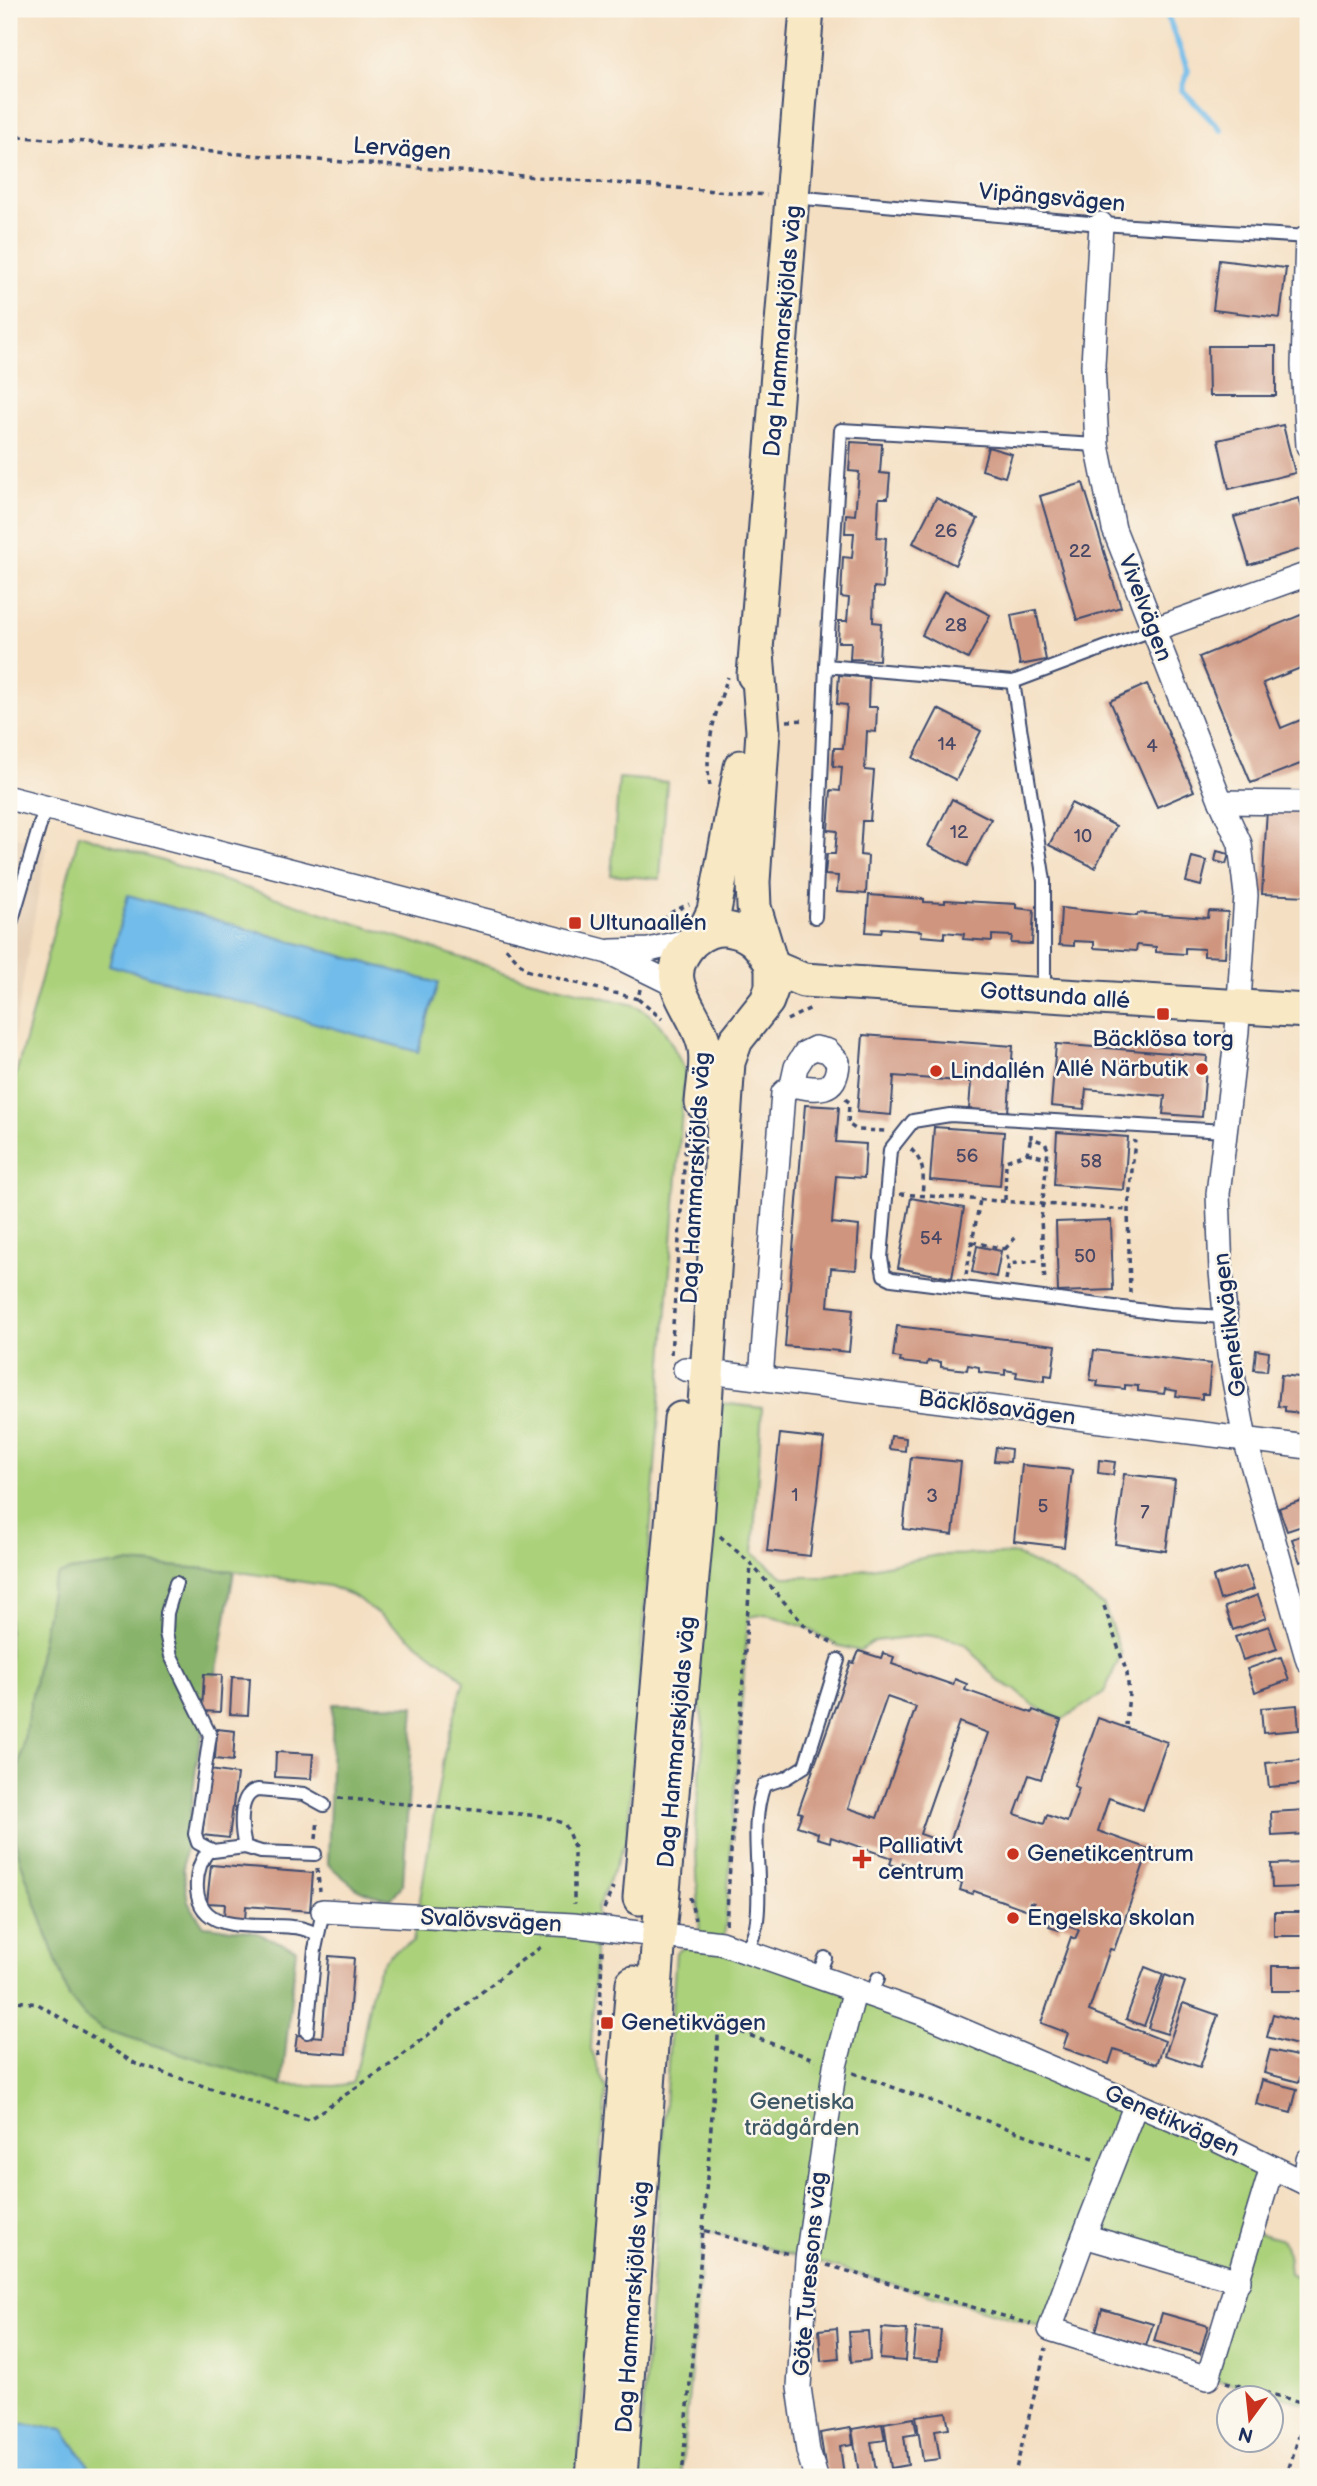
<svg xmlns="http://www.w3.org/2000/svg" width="1317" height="2486" font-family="'Balsamiq Sans',sans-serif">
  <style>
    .built { fill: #e6d0b7 }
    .green { fill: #abd17a; stroke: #63806c; stroke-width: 2; fill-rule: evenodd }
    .forest { fill: #88b36a; stroke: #527164; stroke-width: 2 }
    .water { fill: #71bcea; stroke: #4676a4; stroke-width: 2 }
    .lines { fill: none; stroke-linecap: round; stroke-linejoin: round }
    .stream { stroke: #71bcea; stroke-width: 6 }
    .building { fill: #cf957f; fill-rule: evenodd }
    .lane-casing { stroke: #3c496d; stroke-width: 16 }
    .street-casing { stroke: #3c496d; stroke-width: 26 }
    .secondary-casing { stroke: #3c496d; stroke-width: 37 }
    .path { stroke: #3c496d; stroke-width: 3.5; stroke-dasharray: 5 5; stroke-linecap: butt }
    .lane { stroke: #fff; stroke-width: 12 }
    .street { stroke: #fff; stroke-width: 23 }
    .secondary { stroke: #f8e8c3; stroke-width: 33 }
    .poi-dot { fill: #c8321e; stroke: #fbf7ec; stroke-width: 2.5 }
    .labels { text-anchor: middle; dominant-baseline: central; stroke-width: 5; stroke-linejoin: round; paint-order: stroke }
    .number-label { font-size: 19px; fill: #484866 }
    .street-label { font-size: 23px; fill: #1b2f5e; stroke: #fbf7ec }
    .poi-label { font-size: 23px; fill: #1b2f5e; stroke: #fbf7ec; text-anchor: start }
    .park-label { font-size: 23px; fill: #3f5865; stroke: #fbf7ec }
  </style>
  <rect width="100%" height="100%" fill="#fbf7ec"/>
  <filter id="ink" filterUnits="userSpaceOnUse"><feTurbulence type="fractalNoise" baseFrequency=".0143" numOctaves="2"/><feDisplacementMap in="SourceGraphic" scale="14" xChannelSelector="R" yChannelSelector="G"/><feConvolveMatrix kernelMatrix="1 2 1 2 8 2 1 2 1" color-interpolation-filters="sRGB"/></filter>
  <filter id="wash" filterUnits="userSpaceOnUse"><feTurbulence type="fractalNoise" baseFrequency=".00686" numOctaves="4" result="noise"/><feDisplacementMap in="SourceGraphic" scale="28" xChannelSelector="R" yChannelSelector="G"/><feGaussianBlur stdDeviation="1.57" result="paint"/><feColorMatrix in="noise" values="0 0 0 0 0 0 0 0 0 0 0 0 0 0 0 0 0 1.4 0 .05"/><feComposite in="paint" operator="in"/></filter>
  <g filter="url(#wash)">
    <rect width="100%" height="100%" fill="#f4dfc2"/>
    <polygon class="built" points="9,835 47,846 9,1063"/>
    <g class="green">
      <polygon points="619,778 667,782 660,879 611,875"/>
      <path d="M79,834l442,143 113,28c30,14 36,37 51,65l-58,769 -30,70 -6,141 15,40 -29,387h-500l12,-11 -26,-37 -54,-6v-1322zM127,1563l107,8 95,15 25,10 99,74 11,11 -20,73 -31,188c-10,4 -21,9 -28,18 -19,24 -19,89 -33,123l-17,3 -53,-1 -198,-69 -15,-19 -49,-138 -8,-35 3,-37 37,-200 18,-16z"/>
      <polygon points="721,1403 762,1408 753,1553 783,1577 824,1577 938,1555 1015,1554 1067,1580 1104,1606 1121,1654 1104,1693 1061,1720 1033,1705 1014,1689 998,1681 967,1645 950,1639 926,1635 875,1641 859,1651 836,1645 807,1628 767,1614 748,1617 725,1931 721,1943 1272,2167 1254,2232 1283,2240 1288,2254 1290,2273 1308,2282 1308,2404 1208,2378 1239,2281 1084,2237 1050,2329 704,2230 681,2477 638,2477 676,1952 700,1939 695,1829 704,1732 697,1685"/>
    </g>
    <g class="forest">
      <polygon points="127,1563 234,1571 220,1655 198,1753 183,1869 188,1902 204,1926 252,1931 296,1949 282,2085 102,2029 84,2016 69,1997 20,1859 12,1824 15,1787 52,1587 58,1575 70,1571"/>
      <path d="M333,1704l81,2 -11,178 -12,15c-30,-4 -41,-15 -63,-35z"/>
    </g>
    <g class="water">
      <polygon points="128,895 438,983 418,1052 109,965"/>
      <polygon points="9,2423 63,2429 89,2466 77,2477 9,2477"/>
    </g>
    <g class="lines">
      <polyline class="stream" points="1165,9 1188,70 1182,90 1221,130"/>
    </g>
    <g id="blocks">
      <g class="building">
        <polygon points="1219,260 1286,268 1280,318 1213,310"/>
        <polygon points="1208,346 1276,346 1276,396 1209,396"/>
        <polygon points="1283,425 1295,473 1229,489 1218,440"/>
        <polygon points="851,442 882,444 880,473 890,474 888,498 879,498 877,537 886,538 883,588 874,587 873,622 881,623 879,660 850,659 851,642 838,642 839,621 847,621 849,598 841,597 843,557 852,558 854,533 845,533 846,514 855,515 859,472 849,471"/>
        <polygon points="988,447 1012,454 1005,477 982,470"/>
        <polygon points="1083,483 1121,607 1077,620 1040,496"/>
        <polygon points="936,498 978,519 955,565 913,543"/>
        <polygon points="1299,498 1308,528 1308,547 1249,565 1234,517"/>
        <polygon points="944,591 990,615 968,659 922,635"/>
        <polygon points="1036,610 1046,660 1020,665 1011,615"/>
        <polygon points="1308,612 1308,665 1263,683 1281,728 1308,717 1308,761 1251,783 1199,657"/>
        <polygon points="839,675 869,678 868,707 877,707 876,732 867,731 865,770 874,771 870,821 862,821 860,855 868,856 866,894 837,892 838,876 825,875 827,854 835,854 837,831 828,830 831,790 840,791 842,767 833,766 834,748 843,748 847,705 837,704"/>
        <polygon points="1147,684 1194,791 1157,807 1110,701"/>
        <polygon points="938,709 981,731 956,780 913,758"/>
        <polygon points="952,799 991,819 967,866 928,846"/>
        <polygon points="1071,803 1116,826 1095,868 1049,845"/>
        <polygon points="1267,809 1308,812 1308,896 1262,894"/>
        <polygon points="1217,851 1229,854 1226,864 1215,861"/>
        <polygon points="1192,857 1207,861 1201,886 1186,882"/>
        <polygon points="869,895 924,899 924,902 945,903 945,900 1016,904 1016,908 1034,910 1032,944 1011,943 1012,936 992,935 992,941 963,939 964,934 944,932 944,938 921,936 922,931 882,928 881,933 866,932"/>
        <polygon points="1061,908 1137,916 1138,913 1208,918 1209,911 1228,912 1225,957 1204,956 1204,949 1185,948 1185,954 1156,952 1156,947 1137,945 1136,951 1094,948 1094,942 1074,941 1074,946 1059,945"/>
        <polygon points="863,1035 1013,1046 1008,1112 969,1109 971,1082 894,1076 891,1115 857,1112"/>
        <polygon points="1056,1044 1207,1056 1202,1117 1163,1114 1165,1096 1086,1089 1084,1109 1051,1106"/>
        <polygon points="805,1105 839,1107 836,1142 866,1144 864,1178 836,1176 832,1223 859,1226 856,1270 831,1268 828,1306 853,1309 849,1352 785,1346"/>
        <polygon points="934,1127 1004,1132 1000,1186 930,1180"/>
        <polygon points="1057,1132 1128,1137 1124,1190 1054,1185"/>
        <polygon points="911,1198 964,1208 952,1278 898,1268"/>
        <polygon points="1111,1220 1113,1290 1058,1292 1056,1222"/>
        <polygon points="977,1246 1001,1251 996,1277 972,1272"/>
        <polygon points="897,1326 1056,1345 1052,1376 1045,1375 1045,1381 1016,1377 1017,1372 1005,1370 1005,1375 979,1372 979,1367 968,1365 967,1370 941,1367 941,1362 928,1361 927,1365 900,1362 901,1358 893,1357"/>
        <polygon points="1094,1350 1211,1364 1208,1394 1202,1394 1202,1399 1176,1396 1177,1391 1165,1389 1164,1394 1138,1391 1138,1386 1125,1385 1125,1389 1097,1386 1098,1381 1090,1380"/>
        <polygon points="1256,1350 1269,1352 1267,1371 1254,1370"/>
        <polygon points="1281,1375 1308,1378 1308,1414 1285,1411 1285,1407 1278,1406"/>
        <polygon points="780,1434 824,1439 810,1556 767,1551"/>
        <polygon points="891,1436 906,1438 905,1451 889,1449"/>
        <polygon points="996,1447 1011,1449 1010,1462 994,1461"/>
        <polygon points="911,1457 961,1462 953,1535 903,1529"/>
        <polygon points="1099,1460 1115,1462 1113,1475 1098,1473"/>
        <polygon points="1022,1465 1072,1470 1064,1547 1014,1541"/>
        <polygon points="1124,1474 1175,1480 1166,1551 1115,1544"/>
        <polygon points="1308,1498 1308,1524 1287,1531 1279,1508"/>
        <polygon points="1308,1533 1308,1559 1300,1562 1292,1539"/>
        <polygon points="1246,1566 1254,1589 1220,1600 1213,1577"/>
        <polygon points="1258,1595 1266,1618 1233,1630 1225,1607"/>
        <polygon points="1269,1626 1277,1649 1243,1660 1235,1637"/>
        <path d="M859,1651l22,7 2,-5 11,4 -2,7 61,21 2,-6 12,5 -2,6 67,23 1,-3 28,10 -20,59 -12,-4 -14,39 29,10 3,-9 20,7 12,-34 -5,-2 24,-68 69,24 -24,68 -34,-12 -11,33 51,18 -35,101 -4,-1 -21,62 76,30 -8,23 -43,-15 -5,15 -46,-16 5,-15 -27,-10 30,-86 4,2 4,-9 -18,-6 -2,6 -10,-3 3,-8 -21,-7 3,-9 -4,-1 -2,8 -54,-19 -2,3 -12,-4 2,-7 -59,-20 -2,5 -11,-4 2,-6 -61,-21 -1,5 -13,-4 1,-5 -21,-7 5,-13 -4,-1 53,-150 3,1zM887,1697l29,10 -39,111 -29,-10zM959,1722l29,11 -39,111 -29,-10z"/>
        <polygon points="1281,1657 1289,1680 1255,1692 1247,1669"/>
        <polygon points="204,1674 222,1675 220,1712 202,1711"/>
        <polygon points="232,1677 250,1678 248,1715 230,1714"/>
        <polygon points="1297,1705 1299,1730 1263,1733 1261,1708"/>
        <polygon points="217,1729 235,1731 233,1761 215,1759"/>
        <polygon points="276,1752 313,1754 311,1779 275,1777"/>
        <polygon points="1302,1760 1304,1784 1269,1787 1266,1763"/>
        <polygon points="210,1770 237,1774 229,1838 202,1835"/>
        <polygon points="1307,1810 1307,1834 1272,1836 1271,1812"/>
        <polygon points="1307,1863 1307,1887 1272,1888 1271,1864"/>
        <polygon points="211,1865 313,1873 310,1911 246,1906 245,1920 224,1918 225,1904 207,1903"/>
        <rect x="1274" y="1912" width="34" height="24"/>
        <polygon points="329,1956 354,1958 346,2054 295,2050 297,2035 322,2037"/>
        <rect x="1272" y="1966" width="36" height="25"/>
        <polygon points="1145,1967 1163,1974 1144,2026 1126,2019"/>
        <polygon points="1165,1975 1185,1982 1167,2034 1148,2028"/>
        <polygon points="1183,2003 1218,2015 1200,2067 1165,2055"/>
        <polygon points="1273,2014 1307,2023 1301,2046 1267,2037"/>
        <polygon points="1270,2050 1305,2058 1299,2082 1264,2073"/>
        <polygon points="1262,2080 1297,2089 1291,2113 1256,2104"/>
        <polygon points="1102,2309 1153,2324 1146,2346 1096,2331"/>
        <polygon points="1162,2313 1208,2326 1200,2354 1154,2341"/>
        <polygon points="837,2328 839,2359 821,2361 819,2330"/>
        <polygon points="882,2328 907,2330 905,2361 880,2359"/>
        <polygon points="916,2328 941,2330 938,2361 913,2359"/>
        <polygon points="868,2331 870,2360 851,2362 849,2332"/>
        <polygon points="946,2412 949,2428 935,2430 940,2459 923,2461 916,2416"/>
        <polygon points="914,2418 917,2434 904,2436 908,2465 891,2468 884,2423"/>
        <polygon points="882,2424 885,2440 871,2442 876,2471 859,2474 852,2429"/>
        <polygon points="851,2428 853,2444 840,2446 844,2475 827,2477 820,2433"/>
      </g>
    </g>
  </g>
  <g filter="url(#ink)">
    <use href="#blocks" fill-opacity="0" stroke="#3c496d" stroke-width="2"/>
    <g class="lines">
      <defs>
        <g id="lane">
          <polyline points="793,197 1101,224 1308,237"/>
          <polyline points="826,666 841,430 1097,445"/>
          <polyline points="815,917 826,666 1013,682"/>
          <polyline points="9,930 45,808"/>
          <polyline points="1044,995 1044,881 1013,682 1152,630"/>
          <polyline points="1225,1131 950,1115 913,1121 890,1150 881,1258 884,1275 892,1279 1170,1314 1226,1317"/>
          <polyline points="176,1583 167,1613 166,1633 171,1656 210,1735 195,1834 198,1843 213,1851 245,1847"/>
          <path d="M210,1849c-10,11 -14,26 -13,41 4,46 62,33 95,37 9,0 18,4 26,7"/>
          <path d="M315,1854l-54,-2 -16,-5c-4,-16 -8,-54 13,-57l46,4 20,11"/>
          <path d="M747,1951c4,-10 9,-20 10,-31 6,-44 -9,-92 7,-135l22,-7 19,-12 33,-106"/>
          <polyline points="818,1976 825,1958"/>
          <polyline points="872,1995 878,1978"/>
          <polyline points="307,2032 315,1949 323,1911"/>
        </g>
        <g id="street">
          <polyline points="1101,224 1093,365 1097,445 1114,529 1221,802 1240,844 1246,895 1237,1031 1218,1194 1221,1272 1229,1354 1245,1439 1308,1661"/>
          <polyline points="1307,237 1303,366 1308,446"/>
          <polyline points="1152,630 1308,574"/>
          <polyline points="9,798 608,952 669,982 681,998"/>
          <polyline points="1221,802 1308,803"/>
          <polyline points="612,951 649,950 695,939"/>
          <polyline points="685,1369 1308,1447"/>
          <path d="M761,1378l22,-285 9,-8 4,-18 9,-14 10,-5 13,3 10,11c-1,32 -21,28 -46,23"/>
          <polyline points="323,1911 573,1925 721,1943 924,2014 1192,2128 1305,2183 1308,2160"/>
          <polyline points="1136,2104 1084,2236 1050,2329 1208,2378 1272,2167"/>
          <polyline points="1084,2236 1239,2281"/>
          <polyline points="816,2477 808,2451 799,2387 807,2259 835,2066 855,1989"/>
        </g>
        <g id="secondary">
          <polyline points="754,675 807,9"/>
          <polyline points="703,934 714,911 741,767"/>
          <polyline points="772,967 803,980 1308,1011"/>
          <path d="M702,1103c1,-18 7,-42 2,-59 -9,-38 -49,-63 -12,-102 10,-10 25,-15 39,-12 18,3 28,13 37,28"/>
          <polyline points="640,1898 681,1419"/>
          <polyline points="593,2477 633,1983"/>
          <polyline points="620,2477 659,1934 697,1523 728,1062 736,1040 767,1001 772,987 772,967 754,907 753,882 763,731 757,653"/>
        </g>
      </defs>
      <use href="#lane" class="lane-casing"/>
      <use href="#street" class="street-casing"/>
      <use href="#secondary" class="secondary-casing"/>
      <g class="path">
        <polyline points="9,136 767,195"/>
        <polyline points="787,721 807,720"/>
        <path d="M710,786c-7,-35 6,-76 18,-109"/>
        <polyline points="656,927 672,912 689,904"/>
        <polyline points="506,948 526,970 638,999"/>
        <polyline points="640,989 638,999 662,1019"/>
        <polyline points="787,1020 811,1008"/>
        <polyline points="845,1099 849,1102 848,1124 857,1130 885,1131"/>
        <polyline points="1031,1134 1031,1138 1045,1143 1048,1149 1041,1220 1045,1283"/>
        <path d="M911,1149c14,15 13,26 11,46"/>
        <polyline points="1027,1153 1047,1158"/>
        <polyline points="900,1194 1128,1210"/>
        <polyline points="1005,1200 1006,1161 1027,1153 1031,1138"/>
        <polyline points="972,1242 1005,1249 1009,1264"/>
        <polyline points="1005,1249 1016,1237"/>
        <polyline points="966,1275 980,1200"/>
        <polyline points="1006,1280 1009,1264 1043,1260"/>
        <polyline points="1130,1293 1128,1210 1135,1140"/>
        <polyline points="671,1354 687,1125"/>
        <polyline points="720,1536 751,1564 807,1628 836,1645"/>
        <polyline points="1104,1606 1127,1673 1129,1694 1126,1725"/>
        <polyline points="338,1798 542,1816 565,1824 574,1847 574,1904"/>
        <polyline points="316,1839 318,1819"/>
        <polyline points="317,1868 320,1891"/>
        <polyline points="690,1897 695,1920"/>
        <polyline points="604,1909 613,1887"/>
        <polyline points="726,1924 751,1564"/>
        <polyline points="9,2000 38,2004 136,2064 308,2120 394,2062 522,1960 544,1945"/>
        <polyline points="600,2055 599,2050 602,1948"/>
        <polyline points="853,2073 1093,2159"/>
        <polyline points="703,2230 719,2024 816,2060"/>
        <polyline points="827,2265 1031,2324"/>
        <polyline points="1226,2382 1308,2404"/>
        <polyline points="1016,2474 1022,2477"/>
        <polyline points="682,2477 703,2230 789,2254"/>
        <polyline points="1014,2477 1046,2348"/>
        <polyline points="1286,2477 1308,2408"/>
      </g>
      <use href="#lane" class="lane"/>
      <use href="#street" class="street"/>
      <use href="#secondary" class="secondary"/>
    </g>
  </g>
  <g class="poi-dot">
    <rect x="568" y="916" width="14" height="14" rx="3.5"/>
    <rect x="1156" y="1007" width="14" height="14" rx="3.5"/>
    <circle cx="1202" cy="1069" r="7"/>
    <circle cx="936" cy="1071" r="7"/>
    <circle cx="1013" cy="1854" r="7"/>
    <path d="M858.5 1848.5h7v7h7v7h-7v7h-7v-7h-7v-7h7z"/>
    <circle cx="1013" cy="1918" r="7"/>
    <rect x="600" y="2016" width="14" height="14" rx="3.5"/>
  </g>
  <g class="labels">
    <g class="number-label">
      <text x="946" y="531">26</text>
      <text x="1080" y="551">22</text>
      <text x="956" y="625">28</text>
      <text x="947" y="744">14</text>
      <text x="1152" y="746">4</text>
      <text x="959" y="832">12</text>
      <text x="1083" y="836">10</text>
      <text x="967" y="1156">56</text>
      <text x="1091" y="1161">58</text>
      <text x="931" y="1238">54</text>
      <text x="1085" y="1256">50</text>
      <text x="795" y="1495">1</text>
      <text x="932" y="1496">3</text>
      <text x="1043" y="1506">5</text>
      <text x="1145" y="1512">7</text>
    </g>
    <g class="street-label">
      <text transform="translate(402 149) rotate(4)">Lervägen</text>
      <text transform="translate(1052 198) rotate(5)">Vipängsvägen</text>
      <text transform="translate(783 331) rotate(-85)">Dag Hammarskjölds väg</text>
      <text transform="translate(1145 608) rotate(69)">Vivelvägen</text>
      <text transform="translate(1055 996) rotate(4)">Gottsunda allé</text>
      <text transform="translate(696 1178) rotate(-87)">Dag Hammarskjölds väg</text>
      <text transform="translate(1230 1325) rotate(-97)">Genetikvägen</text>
      <text transform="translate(997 1408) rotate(7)">Bäcklösavägen</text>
      <text transform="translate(677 1742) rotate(-85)">Dag Hammarskjölds väg</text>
      <text transform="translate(491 1921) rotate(3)">Svalövsvägen</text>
      <text transform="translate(1172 2121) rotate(24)">Genetikvägen</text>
      <text transform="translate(810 2274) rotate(-85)">Göte Turessons väg</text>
      <text transform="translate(633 2307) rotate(-86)">Dag Hammarskjölds väg</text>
    </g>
    <g class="poi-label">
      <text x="589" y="923">Ultunaallén</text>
      <text x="1163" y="1039" text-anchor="middle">Bäcklösa torg</text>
      <text x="1188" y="1069" text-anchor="end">Allé Närbutik</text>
      <text x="950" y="1071">Lindallén</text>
      <text x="878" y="1846">Palliativt<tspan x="878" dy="26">centrum</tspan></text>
      <text x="1027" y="1854">Genetikcentrum</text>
      <text x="1027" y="1918">Engelska skolan</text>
      <text x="621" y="2023">Genetikvägen</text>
    </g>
    <g class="park-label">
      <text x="802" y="2102">Genetiska<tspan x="802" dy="26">trädgården</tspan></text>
    </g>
  </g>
  <rect width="1317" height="2486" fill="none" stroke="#fbf7ec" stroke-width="35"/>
  <g transform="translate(1250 2419) rotate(195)"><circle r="33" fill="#fbf7ec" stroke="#a1a7b3" stroke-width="2"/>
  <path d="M0-5L12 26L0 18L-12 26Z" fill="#c8321e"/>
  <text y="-10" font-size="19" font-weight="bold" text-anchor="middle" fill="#1b2f5e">N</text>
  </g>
</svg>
